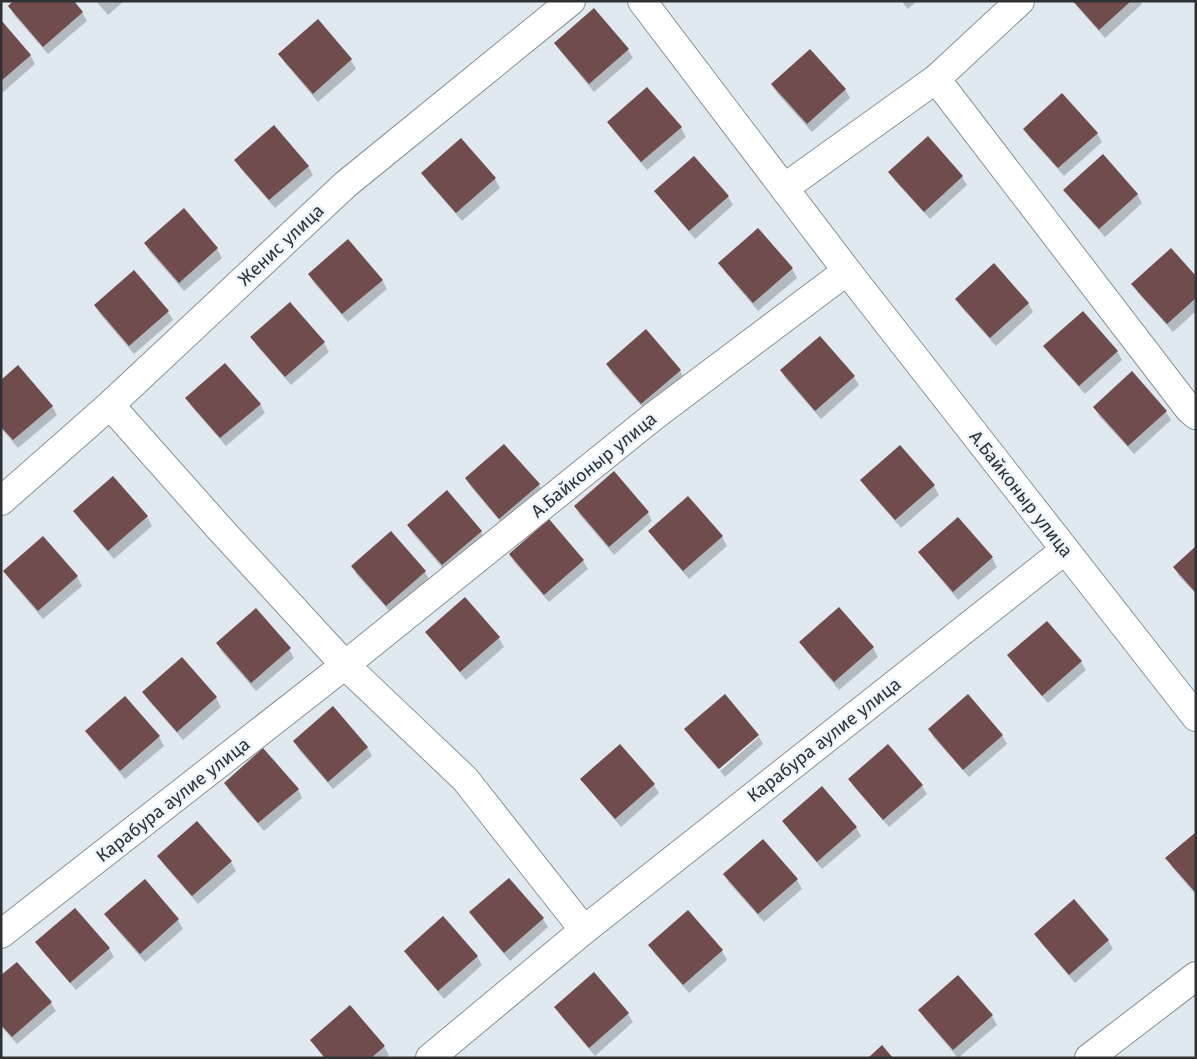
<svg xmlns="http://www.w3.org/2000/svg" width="1197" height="1059" font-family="'Fira Sans',sans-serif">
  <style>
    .shadow { fill: #0003 }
    .building { fill: #714c4d }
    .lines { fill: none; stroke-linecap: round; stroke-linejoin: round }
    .minor-casing { stroke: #899196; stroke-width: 30 }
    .minor { stroke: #fff; stroke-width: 28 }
    .labels { text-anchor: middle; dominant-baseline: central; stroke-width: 5; stroke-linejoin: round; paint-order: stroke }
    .street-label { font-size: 18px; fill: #2f3234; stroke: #edf6fc }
  </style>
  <rect width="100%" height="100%" fill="#e0e9ef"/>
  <g class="shadow">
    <polygon points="96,1 124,1 108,15"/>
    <polygon points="901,1 917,1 908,9"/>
    <polygon points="1072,1 1140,1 1142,4 1105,38"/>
    <polygon points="9,6 82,12 87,21 48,54 14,15"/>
    <polygon points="1,21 30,55 35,64 1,94"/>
    <polygon points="318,21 351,60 356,69 318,102 285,63 280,54"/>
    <polygon points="556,44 628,50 633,58 594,92 561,52"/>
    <polygon points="772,85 845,89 850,98 812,132 777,93"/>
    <polygon points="646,89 681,128 686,137 647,170 613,130 608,122"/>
    <polygon points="1024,129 1097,133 1102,142 1064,176 1029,137"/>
    <polygon points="928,138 962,177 967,185 930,219 895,181 890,172"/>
    <polygon points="461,140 495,179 500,188 462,221 428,182 423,173"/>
    <polygon points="694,157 728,197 733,205 695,239 661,199 656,191"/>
    <polygon points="236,160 308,166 313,175 275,208 241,169"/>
    <polygon points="1065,190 1137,194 1142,203 1105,237 1070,198"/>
    <polygon points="184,210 217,249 222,258 184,291 150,252 145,243"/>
    <polygon points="758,230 792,269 797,278 758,311 725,272 720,263"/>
    <polygon points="309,274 382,280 387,289 348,322 314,283"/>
    <polygon points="1196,278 1196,311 1173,332 1138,293 1133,284"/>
    <polygon points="956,299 1028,303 1033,312 996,346 961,307"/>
    <polygon points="290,304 324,343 329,352 291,385 257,346 252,337"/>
    <polygon points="95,306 168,312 173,320 134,354 100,314"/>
    <polygon points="1045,346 1117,351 1122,360 1085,394 1050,355"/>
    <polygon points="607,364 680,371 685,379 647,412 612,373"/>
    <polygon points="781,371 854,377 859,385 821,419 786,379"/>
    <polygon points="1,381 52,406 57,415 18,448 1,428"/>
    <polygon points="187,398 260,404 265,413 226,446 192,407"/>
    <polygon points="1094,407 1166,412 1171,420 1134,454 1099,416"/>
    <polygon points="900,447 934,486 939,495 901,528 867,489 862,480"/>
    <polygon points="113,478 147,517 152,526 114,559 80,520 75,511"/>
    <polygon points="466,479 539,485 544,493 505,527 471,487"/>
    <polygon points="575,507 648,513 652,521 614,555 580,515"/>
    <polygon points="958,519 992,558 997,567 958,600 925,560 920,552"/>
    <polygon points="408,525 481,531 485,540 447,573 413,534"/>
    <polygon points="650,531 722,537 727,546 689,579 655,540"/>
    <polygon points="391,533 425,572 430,581 392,614 357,575 352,566"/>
    <polygon points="43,538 77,577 82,586 43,619 10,580 5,571"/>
    <polygon points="1196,548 1196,594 1179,576 1174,567"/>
    <polygon points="510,555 583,561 588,569 549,602 515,563"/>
    <polygon points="465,599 499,638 504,647 466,680 432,640 427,632"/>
    <polygon points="839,609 873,648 878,657 839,690 806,651 801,642"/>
    <polygon points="217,643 289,649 294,658 256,691 222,652"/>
    <polygon points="1009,655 1081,662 1086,670 1048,703 1014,664"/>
    <polygon points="182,659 216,698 221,707 183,740 149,701 144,692"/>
    <polygon points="686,729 757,735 718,769 691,738"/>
    <polygon points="929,729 1002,735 1007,744 969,777 934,738"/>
    <polygon points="87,731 159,737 164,746 125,779 92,740"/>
    <polygon points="759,737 763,744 725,777 720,771"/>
    <polygon points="294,741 367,747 372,756 333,789 299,750"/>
    <polygon points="582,779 654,785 659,793 621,827 587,787"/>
    <polygon points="850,780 922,786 927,794 889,827 855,788"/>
    <polygon points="225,783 298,789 302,798 264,831 230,792"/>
    <polygon points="784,821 856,827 861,836 822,869 789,830"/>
    <polygon points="197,823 231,862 236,871 198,904 164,865 159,856"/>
    <polygon points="1196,833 1196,895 1172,867 1167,858"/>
    <polygon points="724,874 797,880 802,889 764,922 729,883"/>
    <polygon points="145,881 178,920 183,929 145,962 111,923 106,914"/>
    <polygon points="688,912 722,951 727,960 689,993 655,954 650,945"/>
    <polygon points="471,913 543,919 548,927 510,961 476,921"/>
    <polygon points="443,917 477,957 482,965 444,999 410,959 405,951"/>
    <polygon points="1036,935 1108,940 1113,949 1075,983 1041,943"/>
    <polygon points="37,942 109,949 114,957 76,990 42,951"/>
    <polygon points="594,974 628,1014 633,1022 595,1056 561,1016 556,1008"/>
    <polygon points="1,977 51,1003 56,1011 17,1044 1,1026"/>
    <polygon points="958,977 992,1016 997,1025 958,1058 925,1019 920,1010"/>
    <polygon points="311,1040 384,1047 389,1055 386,1058 324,1058"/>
  </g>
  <g class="building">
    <polygon points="13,1 74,1 83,12 43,47 8,6"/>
    <polygon points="1073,1 1131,1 1099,30"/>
    <polygon points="594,8 629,49 589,84 554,43"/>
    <polygon points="318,19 352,59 313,94 278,54"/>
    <polygon points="1,20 31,55 1,81"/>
    <polygon points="810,49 846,89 807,124 771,84"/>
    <polygon points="647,87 682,127 641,162 607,122"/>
    <polygon points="1062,93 1098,133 1058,168 1023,129"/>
    <polygon points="274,125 309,166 269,200 234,160"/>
    <polygon points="928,136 963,176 924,212 888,172"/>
    <polygon points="461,138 496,178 456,213 421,173"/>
    <polygon points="1103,154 1138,194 1099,229 1063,190"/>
    <polygon points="694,156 729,196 689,231 654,191"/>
    <polygon points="184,208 218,248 179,283 144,243"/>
    <polygon points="758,228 793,268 753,303 718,263"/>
    <polygon points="348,239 383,280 342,314 308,274"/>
    <polygon points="1171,248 1196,276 1196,298 1167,324 1131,284"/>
    <polygon points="994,263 1029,303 990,338 955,299"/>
    <polygon points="134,270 169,311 129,346 94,305"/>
    <polygon points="290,302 325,342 285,377 250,337"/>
    <polygon points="1083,311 1118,351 1079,386 1043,346"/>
    <polygon points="646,329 681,370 641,404 606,364"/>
    <polygon points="820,336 855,376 815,411 780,370"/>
    <polygon points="225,363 261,404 220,438 185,398"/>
    <polygon points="18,365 53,406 13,440 1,427 1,380"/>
    <polygon points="1132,371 1167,411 1128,446 1093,407"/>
    <polygon points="504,444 540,484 499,519 465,478"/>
    <polygon points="900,445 935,485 895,520 860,480"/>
    <polygon points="614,471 649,512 609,547 574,506"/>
    <polygon points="113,476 148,516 108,551 73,511"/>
    <polygon points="447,490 482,531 442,565 407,525"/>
    <polygon points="688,496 723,536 683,571 648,531"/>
    <polygon points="958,517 993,557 953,592 918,552"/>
    <polygon points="549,519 584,560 544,595 509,554"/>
    <polygon points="391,531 426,571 386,606 351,566"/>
    <polygon points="43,536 78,576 38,611 3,571"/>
    <polygon points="1196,546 1196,593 1173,567"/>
    <polygon points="465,597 500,637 460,672 425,632"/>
    <polygon points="839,607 874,647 834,682 799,642"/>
    <polygon points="256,608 291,648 251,683 216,643"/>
    <polygon points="1047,621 1082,661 1042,696 1007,655"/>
    <polygon points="182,657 217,697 177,732 142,692"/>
    <polygon points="725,694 759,735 719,769 684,729"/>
    <polygon points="968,694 1003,735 963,770 928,729"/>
    <polygon points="125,696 160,736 120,771 85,731"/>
    <polygon points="333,706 368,747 328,782 293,741"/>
    <polygon points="620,744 655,784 615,819 580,779"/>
    <polygon points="888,744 923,785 883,820 848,779"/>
    <polygon points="263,748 299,789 258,823 224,783"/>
    <polygon points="822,786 857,827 817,862 782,821"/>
    <polygon points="197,821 232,861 192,896 157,856"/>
    <polygon points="1196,832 1196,893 1165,858"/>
    <polygon points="763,839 798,879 758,914 723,874"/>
    <polygon points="509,878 544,918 504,953 469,912"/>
    <polygon points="145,879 179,919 140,954 104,914"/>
    <polygon points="1074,899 1109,940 1069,975 1034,934"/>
    <polygon points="75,908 110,948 70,983 35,942"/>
    <polygon points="688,910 723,950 683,985 648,945"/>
    <polygon points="443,916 478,956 438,991 404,951"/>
    <polygon points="17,962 52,1002 12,1037 1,1025 1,975"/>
    <polygon points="594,972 629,1013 589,1048 554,1007"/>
    <polygon points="958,975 993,1015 953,1050 918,1010"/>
    <polygon points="350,1005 385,1046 371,1058 325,1058 310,1040"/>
    <polygon points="882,1045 893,1058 868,1058"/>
  </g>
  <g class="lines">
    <defs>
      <g id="minor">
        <polyline points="642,1 847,271 1196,717"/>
        <polyline points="936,79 1189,409 1196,415"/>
        <polyline points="784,188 936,79 1020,1"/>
        <polyline points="110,405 221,530 345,665 465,779 584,930"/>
        <polyline points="1,501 110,405 346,184 571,1"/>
        <polyline points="1,934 345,665 654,416 847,271"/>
        <polyline points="430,1058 584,930 1065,550"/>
        <polyline points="1089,1058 1196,976"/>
      </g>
    </defs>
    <use href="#minor" class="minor-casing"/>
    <use href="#minor" class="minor"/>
  </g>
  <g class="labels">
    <g class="street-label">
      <text transform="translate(281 245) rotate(-43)">Женис улица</text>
      <text transform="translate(594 465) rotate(-39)">А.Байконыр улица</text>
      <text transform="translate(1021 494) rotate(52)">А.Байконыр улица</text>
      <text transform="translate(824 740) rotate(-38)">Карабура аулие улица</text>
      <text transform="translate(173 800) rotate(-38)">Карабура аулие улица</text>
    </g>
  </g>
  <rect width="1197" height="1059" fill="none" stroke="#2f3234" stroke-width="5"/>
</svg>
